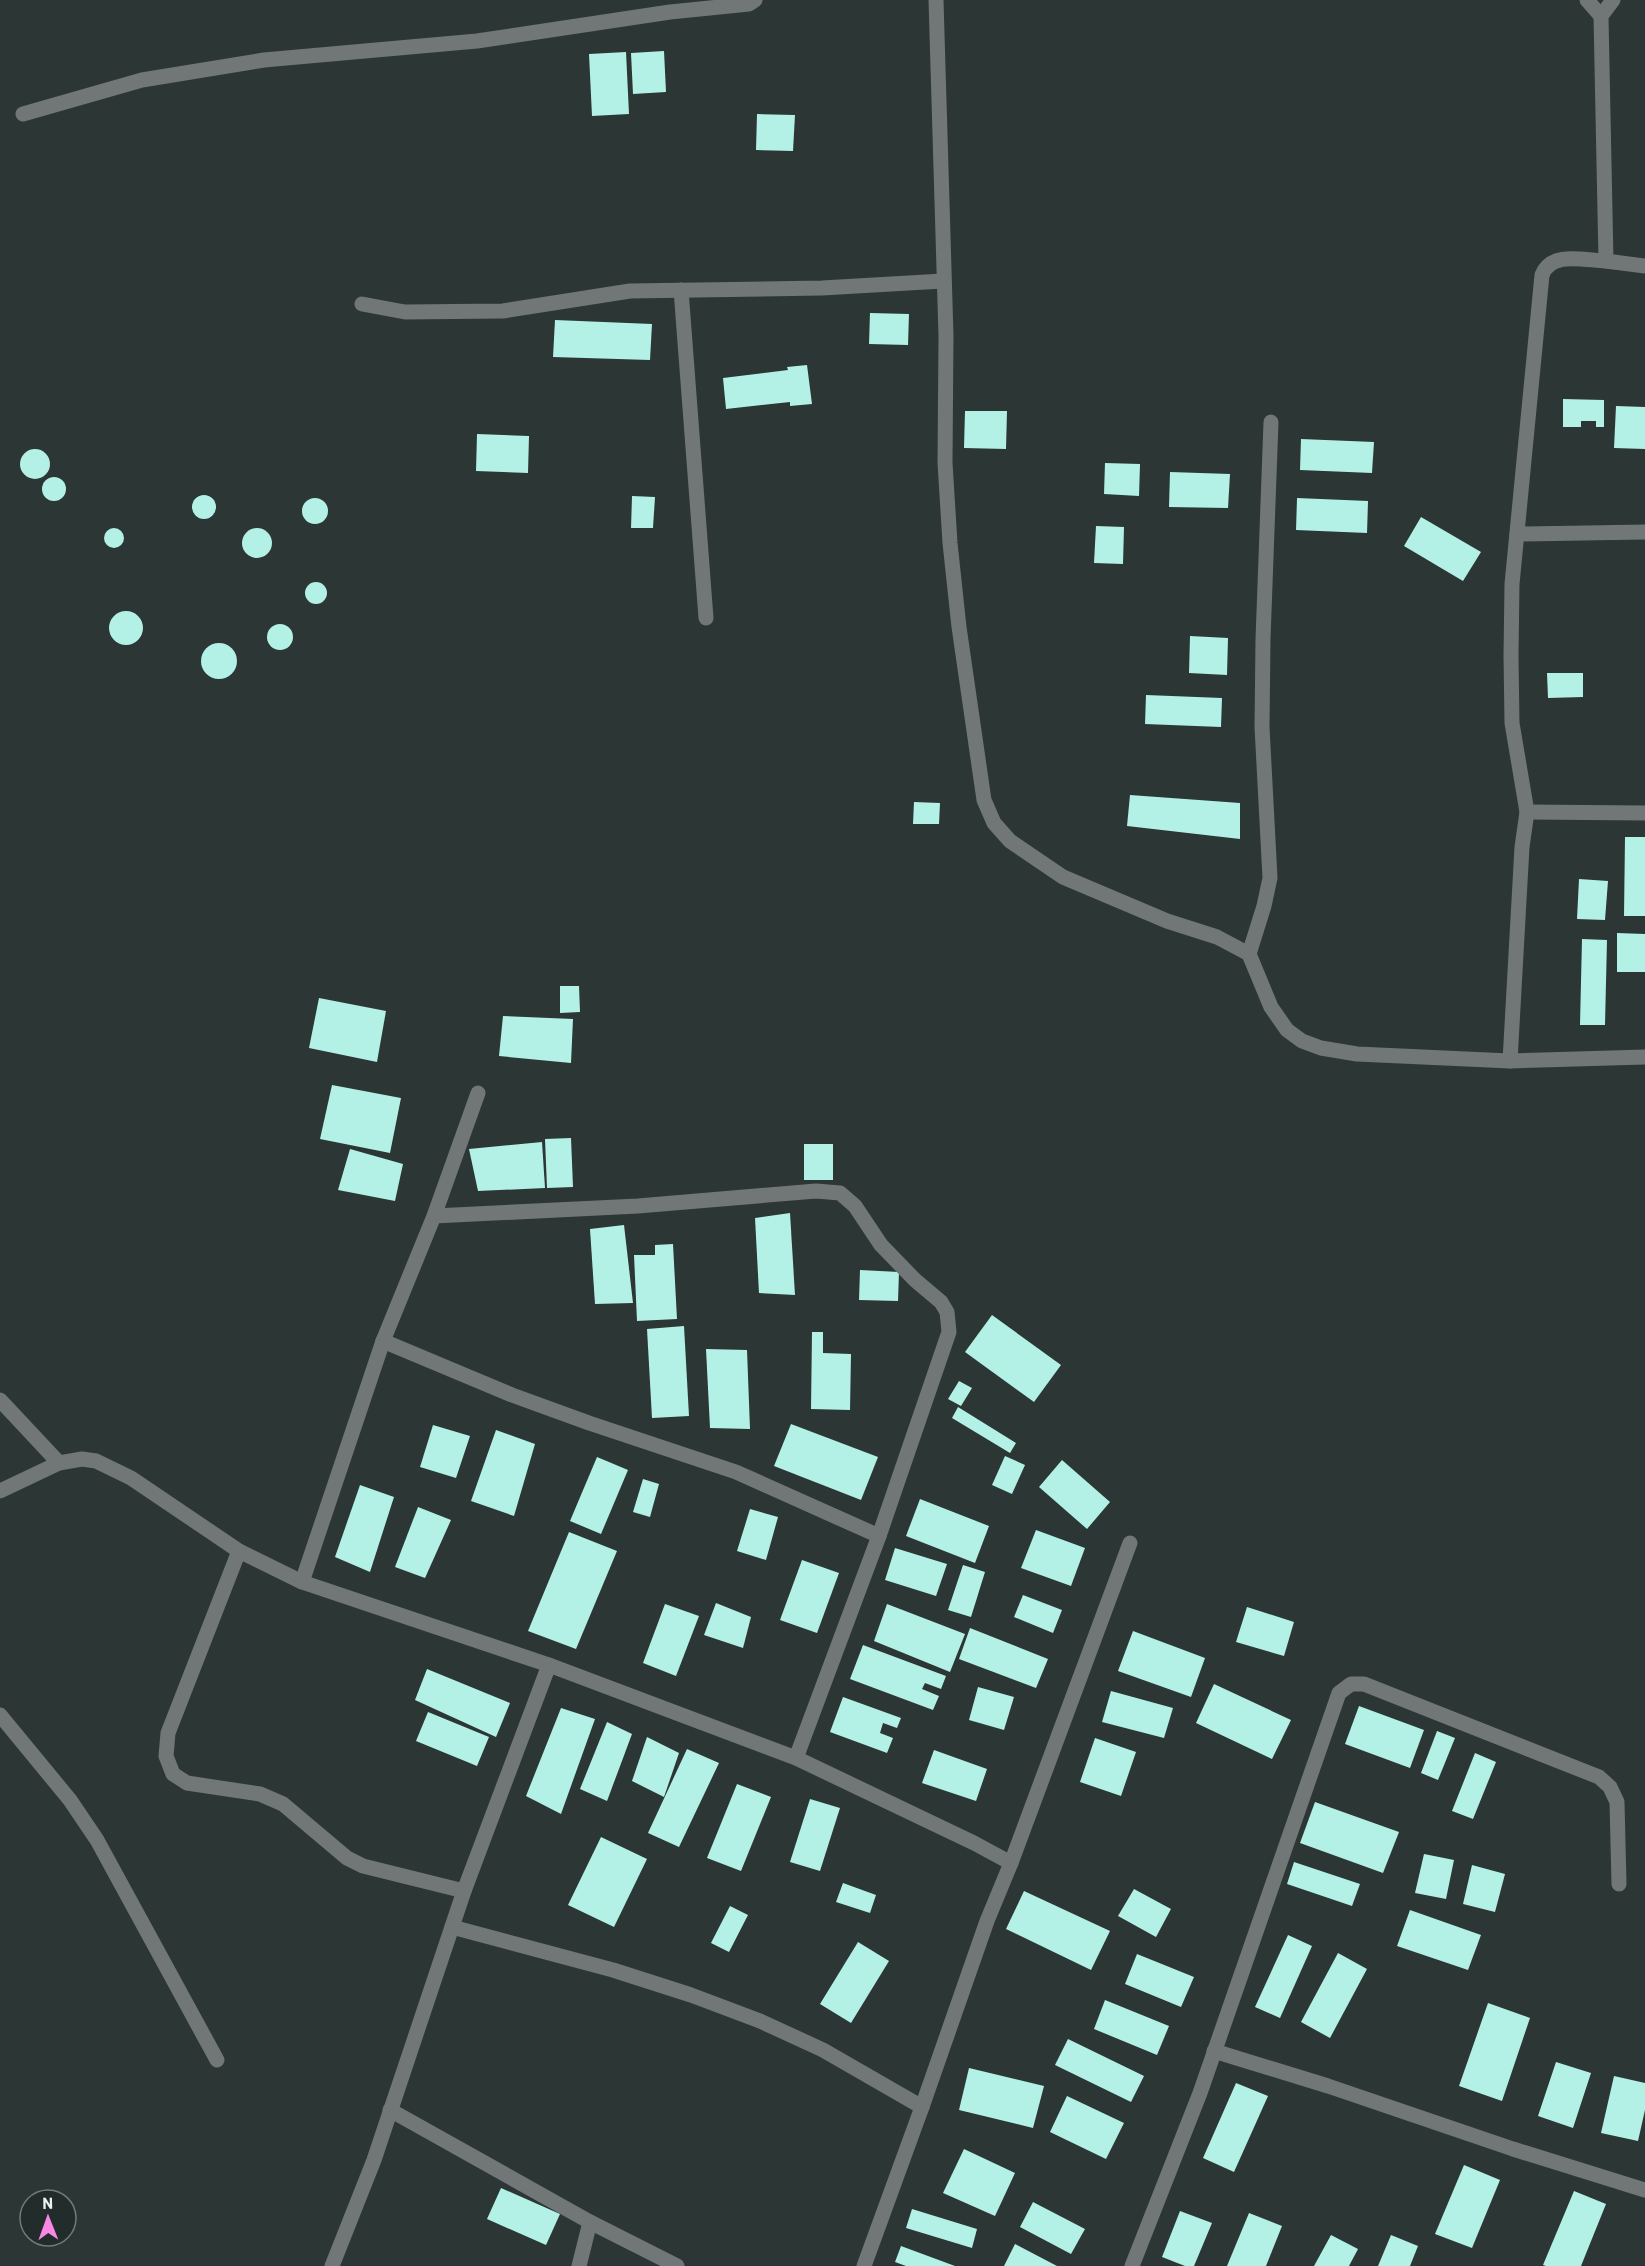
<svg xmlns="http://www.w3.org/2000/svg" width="1645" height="2266" font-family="Barlow,sans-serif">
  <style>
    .building { fill: #b3f1e7 }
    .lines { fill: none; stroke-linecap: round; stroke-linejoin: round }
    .minor { stroke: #717676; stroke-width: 15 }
  </style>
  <rect width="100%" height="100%" fill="#2c3634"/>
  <g class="building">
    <polygon points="664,51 666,92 633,94 631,53"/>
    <polygon points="626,52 629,114 592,116 589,54"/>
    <polygon points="757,114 795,115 793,151 756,150"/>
    <polygon points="870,313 909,314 908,345 869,344"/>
    <polygon points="555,320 652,324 650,360 553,357"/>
    <polygon points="807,365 812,404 790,406 790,402 726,409 723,378 788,370 787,367"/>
    <polygon points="1563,399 1604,400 1604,427 1596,427 1596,421 1581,421 1581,427 1563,427"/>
    <polygon points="1616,406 1645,407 1645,449 1614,448"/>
    <polygon points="965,411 1007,411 1006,449 964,448"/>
    <polygon points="477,434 529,436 528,473 476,471"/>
    <polygon points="1301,439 1374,442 1372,473 1300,470"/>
    <circle cx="35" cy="464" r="15"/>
    <polygon points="1105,463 1140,464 1139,496 1104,494"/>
    <polygon points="1170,472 1230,474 1228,508 1169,507"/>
    <circle cx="54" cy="489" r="12"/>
    <circle cx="204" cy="507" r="12"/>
    <polygon points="632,496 655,497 653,528 631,528"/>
    <circle cx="315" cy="511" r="13"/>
    <polygon points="1297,498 1368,501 1367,533 1296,530"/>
    <polygon points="1421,517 1481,552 1463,581 1404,546"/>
    <polygon points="1096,526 1124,527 1123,564 1094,563"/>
    <circle cx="114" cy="538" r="10"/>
    <circle cx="257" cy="543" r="15"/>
    <circle cx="316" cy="593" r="11"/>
    <circle cx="126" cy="628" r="17"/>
    <circle cx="280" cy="637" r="13"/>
    <polygon points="1190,636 1228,638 1227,675 1189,673"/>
    <circle cx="219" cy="661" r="18"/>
    <polygon points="1547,673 1583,673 1583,697 1548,698"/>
    <polygon points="1146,695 1222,698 1221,727 1145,724"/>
    <polygon points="1130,795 1240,803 1240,839 1127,826"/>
    <polygon points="914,802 940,803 939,824 913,824"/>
    <polygon points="1625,837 1645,837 1645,916 1624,916"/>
    <polygon points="1579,879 1608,881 1605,920 1577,919"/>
    <polygon points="1617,933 1645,934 1645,972 1617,972"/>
    <polygon points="1582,939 1607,940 1605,1025 1580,1025"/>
    <polygon points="560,986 579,986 580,1012 560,1013"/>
    <polygon points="319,998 386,1011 377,1062 309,1048"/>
    <polygon points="503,1016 573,1019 571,1063 499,1056"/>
    <polygon points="332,1085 401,1098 390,1153 320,1139"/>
    <polygon points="571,1138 573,1187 547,1188 545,1139"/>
    <polygon points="542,1142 545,1188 478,1191 469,1149"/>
    <rect x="804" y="1144" width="29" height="36"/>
    <polygon points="350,1149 403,1164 395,1201 338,1190"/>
    <polygon points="790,1213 795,1295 759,1293 755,1218"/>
    <polygon points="624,1225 633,1303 595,1304 590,1229"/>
    <polygon points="673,1244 677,1319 637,1321 634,1255 655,1255 655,1245"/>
    <polygon points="860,1270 899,1272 898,1301 859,1300"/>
    <polygon points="992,1315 1061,1365 1034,1402 965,1352"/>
    <polygon points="684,1326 689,1416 652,1418 647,1329"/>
    <polygon points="812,1332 823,1332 823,1353 851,1354 850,1410 811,1409"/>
    <polygon points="706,1349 747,1350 750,1429 710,1428"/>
    <polygon points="959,1381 972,1388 961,1406 948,1399"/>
    <polygon points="958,1407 1016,1443 1010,1453 952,1418"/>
    <polygon points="791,1424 878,1457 861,1500 774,1466"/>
    <polygon points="433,1425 470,1436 456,1478 420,1467"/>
    <polygon points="496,1430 535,1444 514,1516 471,1501"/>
    <polygon points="1005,1456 1025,1465 1012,1494 992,1485"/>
    <polygon points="597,1457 628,1470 601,1534 570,1521"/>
    <polygon points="1062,1460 1110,1502 1087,1529 1039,1487"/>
    <polygon points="643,1479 659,1484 650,1517 633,1512"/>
    <polygon points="360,1485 394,1497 370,1572 335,1557"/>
    <polygon points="920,1499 989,1526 975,1563 906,1536"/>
    <polygon points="418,1507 451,1520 425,1578 395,1567"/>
    <polygon points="750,1509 778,1517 766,1560 737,1551"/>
    <polygon points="1036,1530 1085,1548 1071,1586 1021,1568"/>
    <polygon points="569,1532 617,1551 576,1649 528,1631"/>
    <polygon points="895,1548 947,1564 936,1596 885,1580"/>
    <polygon points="802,1560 839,1573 817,1633 780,1620"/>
    <polygon points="963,1565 985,1572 971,1617 948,1610"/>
    <polygon points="1023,1595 1062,1610 1053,1633 1014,1617"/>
    <polygon points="716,1603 751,1617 743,1648 704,1635"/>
    <polygon points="665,1604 699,1616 676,1676 643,1663"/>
    <polygon points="887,1604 965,1634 950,1672 874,1641"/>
    <polygon points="1247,1607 1294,1622 1284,1656 1236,1642"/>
    <polygon points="970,1628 1048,1659 1036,1688 959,1659"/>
    <polygon points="1133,1631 1205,1658 1191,1697 1118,1671"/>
    <polygon points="863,1645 946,1676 941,1689 925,1683 922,1689 939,1696 933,1710 850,1679"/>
    <polygon points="427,1669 510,1703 496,1737 415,1700"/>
    <polygon points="1214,1684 1291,1720 1272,1759 1196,1723"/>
    <polygon points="978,1687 1014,1697 1004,1730 969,1720"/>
    <polygon points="1111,1691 1173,1708 1164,1738 1102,1722"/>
    <polygon points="843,1697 901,1718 897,1728 883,1723 880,1733 893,1738 887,1753 830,1732"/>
    <polygon points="1359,1706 1424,1730 1410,1768 1345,1744"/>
    <polygon points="561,1708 595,1719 561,1814 526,1796"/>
    <polygon points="428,1712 489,1737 477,1766 416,1741"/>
    <polygon points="607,1722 632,1734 607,1801 580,1789"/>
    <polygon points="1437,1731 1455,1738 1438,1780 1421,1773"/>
    <polygon points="647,1737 679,1753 664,1797 632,1781"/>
    <polygon points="1095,1738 1136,1752 1121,1796 1080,1782"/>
    <polygon points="687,1749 719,1763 679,1847 648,1833"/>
    <polygon points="934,1750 987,1769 976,1801 922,1783"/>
    <polygon points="1475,1753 1496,1762 1473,1819 1452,1811"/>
    <polygon points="737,1784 771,1797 741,1871 707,1858"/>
    <polygon points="810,1799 840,1808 820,1871 790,1862"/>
    <polygon points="1315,1802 1399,1832 1383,1873 1300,1843"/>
    <polygon points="601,1837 647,1859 614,1927 568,1905"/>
    <polygon points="1424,1854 1454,1860 1446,1899 1415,1893"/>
    <polygon points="1294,1862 1360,1884 1352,1906 1287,1884"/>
    <polygon points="1472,1865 1505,1874 1495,1912 1463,1904"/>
    <polygon points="843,1883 876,1895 870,1913 836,1902"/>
    <polygon points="1134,1889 1171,1909 1156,1937 1118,1916"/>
    <polygon points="1024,1891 1110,1931 1091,1970 1006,1929"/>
    <polygon points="730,1906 748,1915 729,1952 711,1943"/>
    <polygon points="1410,1910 1481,1935 1468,1970 1397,1946"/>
    <polygon points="1288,1935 1312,1946 1280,2018 1255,2007"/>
    <polygon points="858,1942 889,1961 851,2023 820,2004"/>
    <polygon points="1338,1953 1367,1969 1330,2038 1301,2022"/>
    <polygon points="1137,1954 1194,1977 1181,2007 1125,1984"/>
    <polygon points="1105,2000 1169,2026 1157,2055 1094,2029"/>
    <polygon points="1488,2003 1530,2018 1502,2101 1459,2086"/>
    <polygon points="1068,2039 1144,2076 1131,2102 1055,2065"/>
    <polygon points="1556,2062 1591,2073 1573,2128 1538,2116"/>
    <polygon points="969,2068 1044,2086 1033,2128 959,2110"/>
    <polygon points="1614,2076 1645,2083 1645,2110 1638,2141 1601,2133"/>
    <polygon points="1236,2083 1268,2096 1234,2172 1203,2158"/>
    <polygon points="1067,2096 1124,2123 1106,2159 1050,2132"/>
    <polygon points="964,2149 1015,2173 995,2216 943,2193"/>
    <polygon points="1464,2165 1500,2180 1472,2248 1435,2234"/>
    <polygon points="501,2188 560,2214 546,2245 487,2219"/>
    <polygon points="1574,2191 1606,2204 1581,2266 1546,2266 1543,2265"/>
    <polygon points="1033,2202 1085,2229 1071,2254 1020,2227"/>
    <polygon points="912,2209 977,2229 972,2248 906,2228"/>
    <polygon points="1180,2211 1212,2223 1194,2266 1185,2266 1162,2257"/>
    <polygon points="1249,2213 1282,2226 1266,2266 1227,2266"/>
    <polygon points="1331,2235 1358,2249 1349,2266 1314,2266"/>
    <polygon points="1391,2235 1418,2246 1410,2266 1378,2266"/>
    <polygon points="1015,2244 1057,2266 1004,2266"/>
    <polygon points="901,2246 955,2266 906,2266 895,2262"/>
  </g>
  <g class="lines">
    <g class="minor">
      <polyline points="936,0 946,336 945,463 950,543 959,627 984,800 994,823 1010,841 1063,877 1167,921 1217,937 1249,954"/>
      <polyline points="1587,0 1601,16"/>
      <polyline points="1613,0 1601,16 1606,261 1645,266"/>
      <polyline points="23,114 142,80 264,60 477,41 670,12 749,4 755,0"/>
      <polyline points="681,290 706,618"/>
      <polyline points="362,304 405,312 503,311 630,291 822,288 943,281"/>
      <polyline points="1271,422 1263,639 1262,727 1270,878 1264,906 1249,954 1271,1007 1287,1030 1302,1041 1321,1048 1357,1054 1510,1061 1645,1057"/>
      <polyline points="1517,534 1645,532"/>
      <polyline points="1527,812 1645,813"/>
      <path d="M1510,1061l12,-214 5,-35 -15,-89 -1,-67 1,-72 30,-309c9,-24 41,-15 64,-14"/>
      <polyline points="434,1216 638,1206 816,1191 840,1193 855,1206 881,1245 915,1280 941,1302 947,1312 949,1332 879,1536 796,1758"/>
      <polyline points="383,1341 512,1395 589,1423 736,1472 879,1536"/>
      <polyline points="0,1400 59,1463"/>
      <polyline points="0,1491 59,1463 82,1459 96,1461 131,1478 239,1551 302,1582 549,1665 796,1758 974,1843 1011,1863"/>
      <polyline points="239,1551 168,1733 166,1756 173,1774 187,1783 260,1794 283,1804 347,1858 363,1866 464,1891"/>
      <polyline points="302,1582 383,1341 434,1216 478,1093"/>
      <polyline points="0,1715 70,1800 97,1840 217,2060"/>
      <polyline points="452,1927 613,1970 691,1995 760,2021 823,2050 922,2107 987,1921 1011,1863 1130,1543"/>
      <polyline points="1214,2051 1328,2086 1513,2149 1645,2190"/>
      <polyline points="390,2110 590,2222 677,2266"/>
      <polyline points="332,2266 374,2160 464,1891 549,1665"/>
      <polyline points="579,2266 590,2222"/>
      <polyline points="864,2266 922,2107"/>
      <polyline points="1132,2266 1200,2093 1339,1693 1351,1684 1364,1684 1599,1777 1610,1787 1617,1802 1619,1884"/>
    </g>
  </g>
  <g transform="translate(48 2218) rotate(359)"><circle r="28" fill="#222c2a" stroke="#727b79" stroke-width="1.5"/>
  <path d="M0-4.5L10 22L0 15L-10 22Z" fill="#fb87e5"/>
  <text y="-9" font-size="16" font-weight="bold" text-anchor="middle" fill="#ebf1f0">N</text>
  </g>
</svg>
